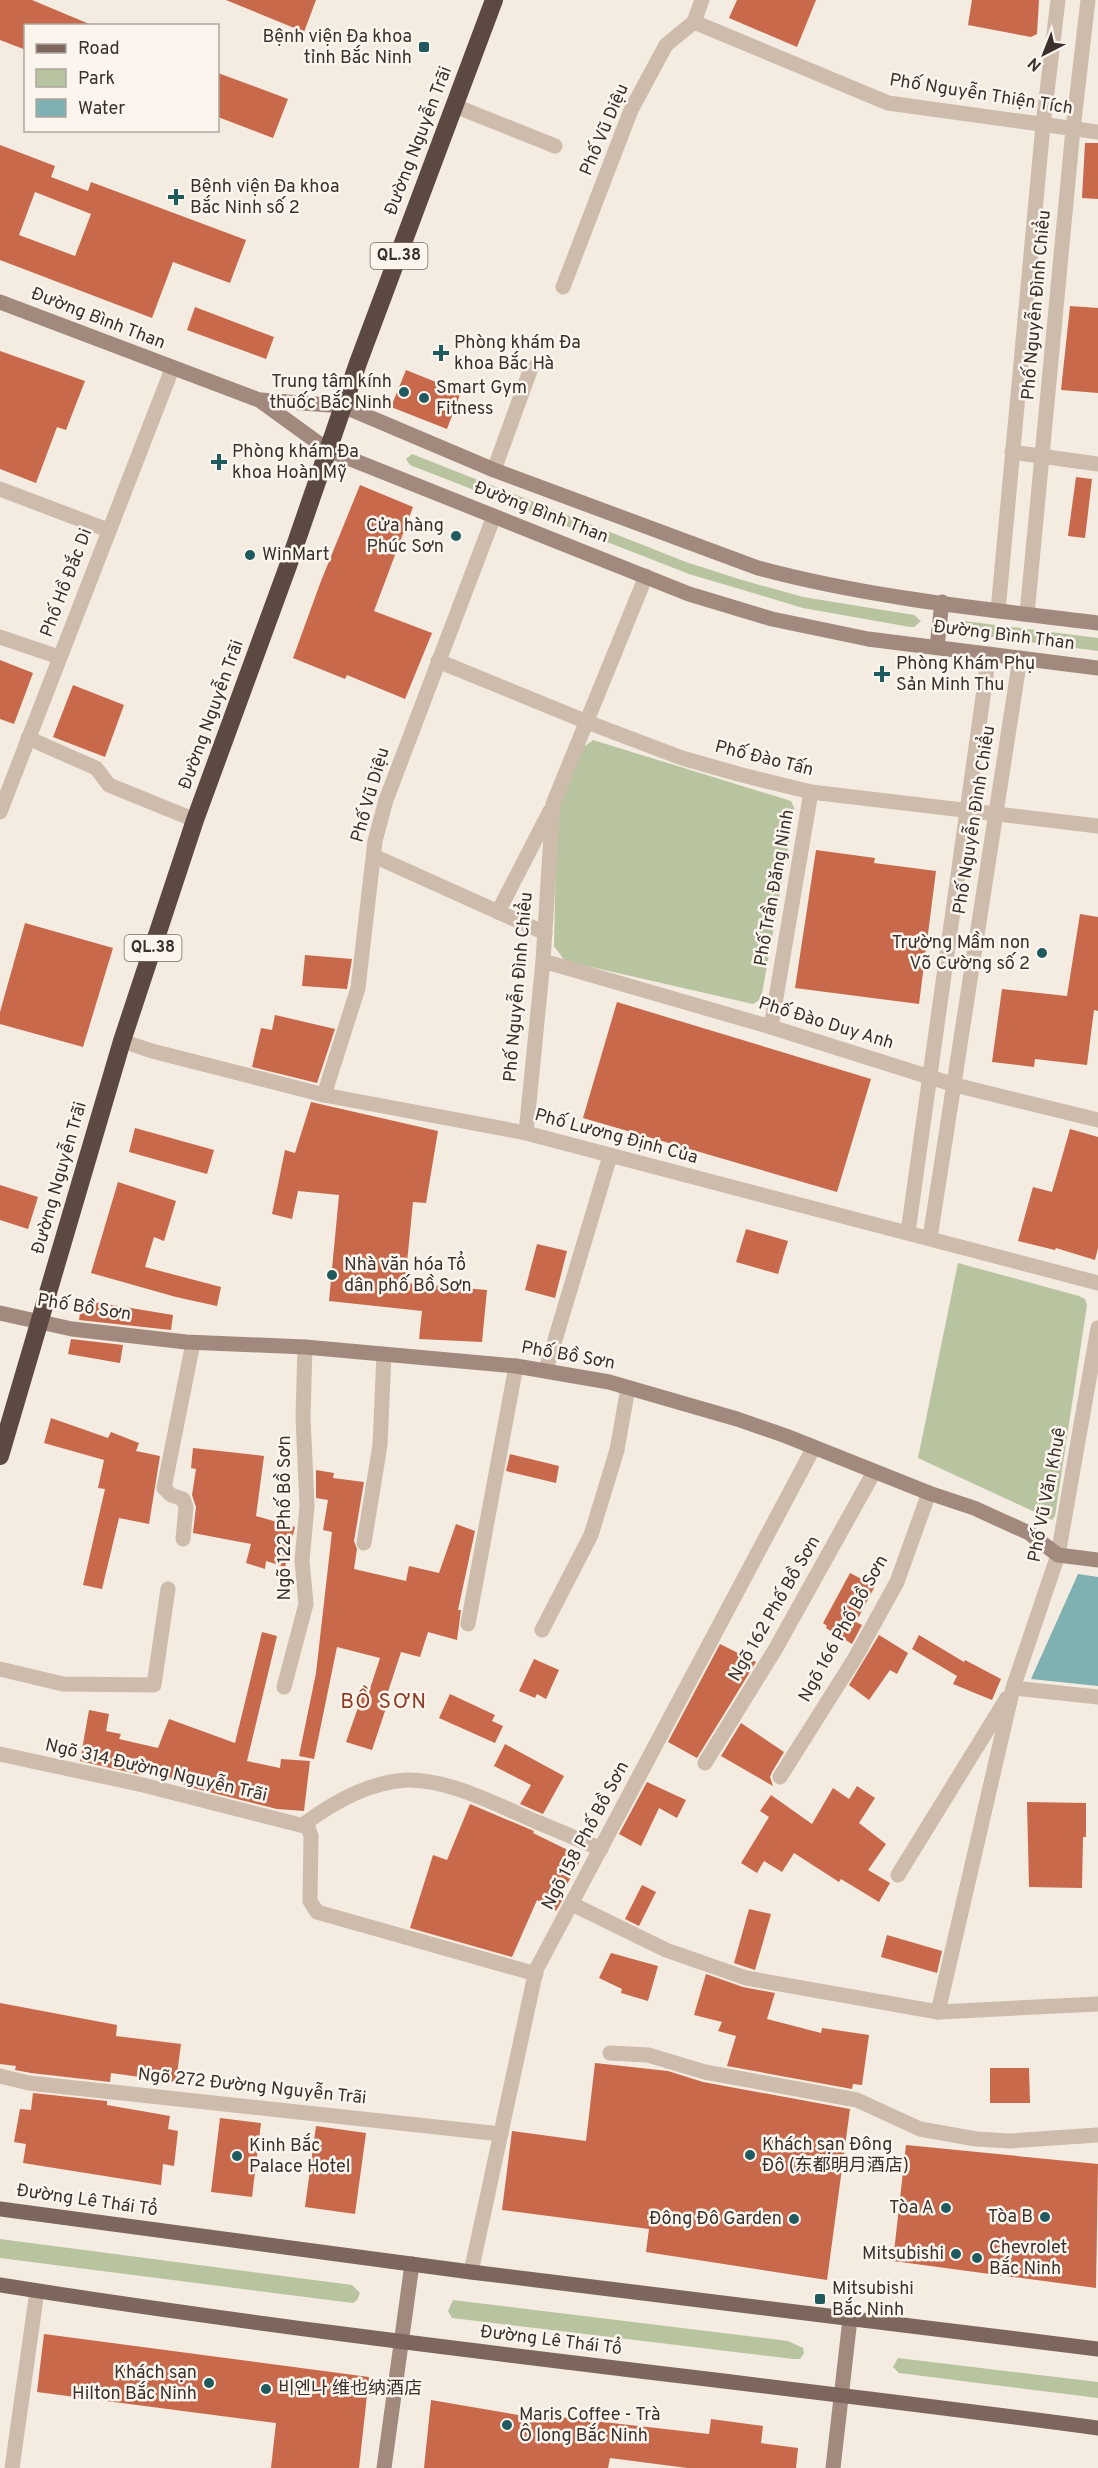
<svg xmlns="http://www.w3.org/2000/svg" width="1098" height="2468" font-family="Overpass,'Noto Sans SC','Noto Sans KR',sans-serif">
  <style>
    .green { fill: #b8c4a0 }
    .water { fill: #7fb0b2 }
    .building { fill: #c8694b; fill-rule: evenodd }
    .lines { fill: none; stroke-linecap: round; stroke-linejoin: round }
    .street { stroke: #cdbbac; stroke-width: 15 }
    .secondary { stroke: #a18a7d; stroke-width: 15 }
    .primary { stroke: #7d675c; stroke-width: 15 }
    .highway { stroke: #5c4a42; stroke-width: 18 }
    .poi-dot { fill: #1f5a5e; stroke: #fbf5ee; stroke-width: 2 }
    .labels { text-anchor: middle; dominant-baseline: central; stroke-width: 5; stroke-linejoin: round; paint-order: stroke }
    .shield { fill: #fbf5ee; stroke: #756b66; stroke-width: 1.5 }
    .shield-label { font-size: 16px; font-weight: bold; fill: #3b302b }
    .poi-label { font-size: 18px; fill: #3b302b; stroke: #fbf5ee; text-anchor: start }
    .street-label { font-size: 18px; fill: #3b302b; stroke: #fbf5ee }
    .quarter-label { font-size: 21px; letter-spacing: 1.5px; fill: #8c3b22; stroke: #fbf5ee }
  </style>
  <rect width="100%" height="100%" fill="#f4ebe1"/>
  <g class="green">
    <polygon points="412,454 686,562 742,580 803,597 914,615 921,621 914,627 910,627 803,608 689,574 410,465 406,459"/>
    <polygon points="964,621 1098,638 1098,651 967,634 960,628"/>
    <polygon points="593,740 791,801 795,810 761,999 753,1004 565,961 554,946 557,809 581,749"/>
    <polygon points="958,1263 1079,1296 1085,1299 1087,1305 1055,1516 1052,1520 918,1458"/>
    <polygon points="0,2239 352,2285 360,2293 357,2300 353,2303 0,2258"/>
    <polygon points="453,2300 788,2341 803,2348 804,2353 800,2359 794,2359 452,2318 448,2311"/>
    <polygon points="898,2358 1098,2382 1098,2398 899,2373 893,2367"/>
  </g>
  <polygon class="water" points="1078,1574 1098,1577 1098,1686 1031,1679"/>
  <g class="building">
    <polygon points="0,0 32,0 94,26 26,26 26,50 0,40"/>
    <polygon points="226,0 316,0 304,32"/>
    <polygon points="737,0 816,0 797,47 729,18"/>
    <polygon points="972,0 1039,0 1037,34 1031,37 968,25"/>
    <polygon points="218,73 288,99 273,138 218,117"/>
    <polygon points="1085,143 1098,143 1098,199 1082,198"/>
    <path d="M0,145l55,21 -4,11 37,14 3,-9 155,58 -16,43 -57,-21 -21,56 -152,-58zM35,192l56,22 -16,42 -56,-21z"/>
    <polygon points="1070,306 1098,308 1098,393 1061,390"/>
    <polygon points="195,307 274,337 266,359 187,330"/>
    <polygon points="0,351 85,381 66,430 57,427 36,483 0,469"/>
    <polygon points="406,370 461,392 447,429 391,407"/>
    <polygon points="1076,477 1092,479 1085,538 1068,536"/>
    <polygon points="360,485 413,507 374,611 432,633 405,699 347,675 345,679 293,658 321,581"/>
    <polygon points="0,660 33,673 14,724 0,719"/>
    <polygon points="73,685 124,705 105,757 53,737"/>
    <polygon points="816,850 875,858 874,863 936,871 919,1004 795,988"/>
    <polygon points="1080,914 1098,917 1098,1011 1094,1010 1087,1065 1035,1059 1034,1067 992,1062 1002,989 1067,996"/>
    <polygon points="25,923 113,948 83,1047 0,1024 0,1012"/>
    <polygon points="305,955 352,959 347,989 302,986"/>
    <polygon points="617,1002 871,1079 837,1192 583,1118"/>
    <polygon points="275,1015 335,1029 317,1083 252,1067 261,1028 272,1030"/>
    <polygon points="311,1102 438,1131 426,1203 413,1202 405,1283 487,1290 482,1342 419,1339 422,1311 329,1301 339,1195 298,1191 292,1219 272,1214 285,1150 295,1153"/>
    <polygon points="135,1128 214,1150 207,1174 129,1152"/>
    <polygon points="1070,1129 1098,1137 1098,1248 1095,1260 1056,1248 1055,1250 1018,1241 1033,1187 1052,1192"/>
    <polygon points="118,1182 176,1201 164,1241 154,1237 145,1267 221,1287 217,1306 176,1297 91,1273"/>
    <polygon points="0,1185 38,1197 28,1229 0,1220"/>
    <polygon points="746,1229 788,1241 778,1274 736,1262"/>
    <polygon points="537,1244 567,1251 555,1298 525,1290"/>
    <polygon points="82,1300 173,1315 171,1330 79,1320"/>
    <polygon points="71,1339 123,1345 120,1363 68,1354"/>
    <polygon points="51,1418 108,1438 111,1432 139,1443 136,1451 160,1456 149,1524 119,1518 102,1589 83,1585 105,1489 98,1488 104,1460 44,1443"/>
    <polygon points="193,1448 264,1456 256,1516 295,1527 285,1567 266,1561 265,1569 246,1563 251,1544 193,1533 196,1507 192,1495 196,1469 191,1468"/>
    <polygon points="510,1454 559,1466 556,1483 506,1471"/>
    <polygon points="316,1470 334,1473 333,1478 364,1482 354,1541 357,1549 354,1569 406,1581 409,1566 439,1573 456,1524 475,1531 458,1610 461,1610 457,1640 428,1632 420,1657 401,1652 384,1704 387,1705 372,1750 346,1742 362,1696 367,1698 380,1658 337,1647 314,1759 299,1756 316,1673 332,1532 323,1530 328,1500 316,1498"/>
    <polygon points="850,1573 875,1586 856,1622 862,1625 852,1644 826,1628 827,1626 823,1623"/>
    <polygon points="262,1632 277,1636 247,1761 280,1768 281,1759 310,1761 304,1811 277,1809 193,1788 183,1784 183,1782 143,1769 141,1775 80,1761 89,1710 109,1714 106,1731 121,1734 119,1739 158,1748 169,1719 235,1743"/>
    <polygon points="879,1635 908,1653 897,1674 890,1670 869,1700 849,1685"/>
    <polygon points="919,1635 964,1662 965,1660 1001,1679 992,1700 953,1684 957,1676 912,1649"/>
    <polygon points="720,1644 756,1662 697,1758 668,1742"/>
    <polygon points="534,1659 559,1670 546,1699 537,1694 535,1698 519,1691"/>
    <polygon points="450,1694 495,1715 492,1721 503,1726 495,1743 439,1718"/>
    <polygon points="741,1723 784,1752 772,1772 770,1777 773,1786 721,1756"/>
    <polygon points="505,1744 564,1776 543,1814 520,1804 531,1785 494,1766"/>
    <polygon points="647,1782 686,1800 677,1818 659,1808 641,1846 619,1834"/>
    <polygon points="857,1786 875,1798 859,1823 886,1844 868,1870 890,1883 879,1902 841,1879 839,1882 794,1853 782,1872 764,1861 757,1873 741,1863 769,1817 760,1811 771,1795 812,1824 833,1788 849,1799"/>
    <polygon points="1027,1802 1086,1803 1086,1837 1083,1837 1082,1888 1029,1887"/>
    <polygon points="470,1804 534,1831 533,1833 582,1857 561,1895 564,1897 556,1911 537,1900 512,1957 410,1928 433,1855 447,1860"/>
    <polygon points="642,1885 656,1892 639,1926 625,1919"/>
    <polygon points="749,1909 771,1914 755,1970 734,1963"/>
    <polygon points="887,1935 942,1951 937,1973 881,1957"/>
    <polygon points="611,1953 658,1966 648,2001 621,1993 622,1989 599,1978"/>
    <polygon points="706,1974 743,1987 775,1993 767,2019 821,2033 822,2028 869,2035 862,2085 853,2084 852,2089 727,2066 736,2036 718,2031 722,2022 694,2015"/>
    <polygon points="0,2003 117,2025 116,2036 181,2044 176,2082 111,2073 110,2082 31,2073 15,2070 16,2066 0,2064"/>
    <polygon points="595,2063 668,2071 703,2082 850,2109 827,2280 646,2252 649,2229 502,2210 512,2131 586,2141"/>
    <polygon points="990,2068 1029,2068 1030,2103 990,2103"/>
    <polygon points="33,2093 107,2101 107,2105 170,2116 168,2129 178,2131 174,2166 163,2164 161,2185 23,2163 26,2144 14,2142 20,2109 31,2110"/>
    <polygon points="220,2118 261,2123 252,2197 211,2192"/>
    <polygon points="316,2126 366,2133 355,2214 305,2207"/>
    <polygon points="906,2145 1098,2164 1096,2288 893,2261"/>
    <polygon points="44,2334 369,2377 359,2468 271,2468 276,2423 37,2392"/>
    <polygon points="431,2400 524,2416 524,2413 709,2434 711,2419 763,2426 761,2443 798,2448 796,2468 687,2468 610,2458 608,2468 424,2468"/>
  </g>
  <g class="lines">
    <g class="street">
      <polyline points="694,22 888,103 1098,132"/>
      <polyline points="455,106 555,146"/>
      <polyline points="563,287 631,110 666,45 694,22 702,0"/>
      <polyline points="1012,452 1098,464"/>
      <polyline points="494,470 531,368"/>
      <polyline points="0,489 108,530"/>
      <polyline points="998,611 1043,125 1058,0"/>
      <polyline points="1027,614 1073,129 1088,0"/>
      <polyline points="0,637 59,657"/>
      <polyline points="438,661 587,722 682,758 742,775 811,792 1098,826"/>
      <polyline points="28,738 96,768 109,785 195,820"/>
      <polyline points="0,812 172,369"/>
      <polyline points="374,856 545,933"/>
      <polyline points="498,912 550,811"/>
      <polyline points="543,961 771,1027 955,1085 1098,1120"/>
      <polyline points="771,1027 811,792"/>
      <polyline points="122,1041 152,1051 324,1095 526,1133 1098,1283"/>
      <polyline points="324,1095 358,988 375,841 386,800 494,516"/>
      <polyline points="526,1133 543,961 553,804 646,576"/>
      <polyline points="908,1232 989,654"/>
      <polyline points="930,1238 1020,658"/>
      <polyline points="1098,1328 1058,1555 1013,1688 1098,1697"/>
      <polyline points="546,1370 610,1156"/>
      <polyline points="183,1539 186,1507 183,1499 171,1495 164,1488 193,1343"/>
      <polyline points="364,1543 380,1445 384,1354"/>
      <polyline points="468,1624 516,1366"/>
      <polyline points="542,1630 591,1535 617,1450 628,1388"/>
      <polyline points="0,1669 63,1684 154,1685 168,1589"/>
      <polyline points="284,1687 306,1604 302,1561 307,1506 303,1417 305,1347"/>
      <polyline points="0,1754 143,1785 308,1827 311,1836 310,1901 317,1912 536,1974"/>
      <polyline points="705,1763 776,1648 874,1472"/>
      <polyline points="780,1777 855,1658 897,1582 929,1493"/>
      <path d="M303,1825c29,-22 67,-43 104,-45 42,-1 93,26 130,42 22,9 43,18 64,27"/>
      <polyline points="898,1875 1007,1698"/>
      <polyline points="572,1904 666,1950 746,1978 938,2012 1013,1688"/>
      <polyline points="938,2012 1098,2004"/>
      <polyline points="610,2053 648,2055 705,2072 857,2100 920,2129 976,2139 1010,2141 1098,2135"/>
      <polyline points="0,2076 29,2083 501,2134"/>
      <polyline points="471,2272 536,1970 814,1447"/>
      <polyline points="12,2468 37,2291"/>
    </g>
    <g class="secondary">
      <polyline points="0,302 259,400 328,450 689,594 772,619 868,639 1098,668"/>
      <path d="M261,400l82,6 151,64 264,98c111,30 227,41 340,55"/>
      <polyline points="937,647 942,602"/>
      <polyline points="0,1313 72,1329 186,1342 305,1347 516,1366 609,1382 737,1419 786,1436 929,1493 974,1508 1029,1533 1058,1555 1098,1560"/>
      <polyline points="384,2468 412,2264"/>
      <polyline points="833,2468 850,2319"/>
    </g>
    <g class="primary">
      <polyline points="0,2209 471,2272 1098,2349"/>
      <path d="M0,2285c365,58 732,94 1098,143"/>
    </g>
    <polyline class="highway" points="0,1456 122,1041 195,820 288,566 358,363 494,0"/>
  </g>
  <g class="poi-dot">
    <rect x="418" y="41" width="12" height="12" rx="3"/>
    <path d="M173 188h6v6h6v6h-6v6h-6v-6h-6v-6h6z"/>
    <path d="M438 344h6v6h6v6h-6v6h-6v-6h-6v-6h6z"/>
    <circle cx="404" cy="392" r="6"/>
    <circle cx="424" cy="398" r="6"/>
    <path d="M216 453h6v6h6v6h-6v6h-6v-6h-6v-6h6z"/>
    <circle cx="456" cy="536" r="6"/>
    <circle cx="250" cy="555" r="6"/>
    <path d="M879 665h6v6h6v6h-6v6h-6v-6h-6v-6h6z"/>
    <circle cx="1042" cy="953" r="6"/>
    <circle cx="332" cy="1275" r="6"/>
    <circle cx="750" cy="2155" r="6"/>
    <circle cx="237" cy="2156" r="6"/>
    <circle cx="946" cy="2208" r="6"/>
    <circle cx="1045" cy="2217" r="6"/>
    <circle cx="794" cy="2219" r="6"/>
    <circle cx="956" cy="2254" r="6"/>
    <circle cx="977" cy="2258" r="6"/>
    <rect x="814" y="2293" width="12" height="12" rx="3"/>
    <circle cx="209" cy="2383" r="6"/>
    <circle cx="266" cy="2389" r="6"/>
    <circle cx="507" cy="2425" r="6"/>
  </g>
  <g class="labels">
    <g class="shield">
      <rect x="370.5" y="243" width="57" height="26" rx="4.5"/>
      <rect x="124.5" y="935" width="57" height="26" rx="4.5"/>
    </g>
    <g class="shield-label">
      <text x="399" y="256">QL.38</text>
      <text x="153" y="948">QL.38</text>
    </g>
    <g class="poi-label">
      <text x="412" y="37" text-anchor="end">Bệnh viện Đa khoa<tspan x="412" dy="21">tỉnh Bắc Ninh</tspan></text>
      <text x="190" y="187">Bệnh viện Đa khoa<tspan x="190" dy="21">Bắc Ninh số 2</tspan></text>
      <text x="454" y="343">Phòng khám Đa<tspan x="454" dy="21">khoa Bắc Hà</tspan></text>
      <text x="392" y="382" text-anchor="end">Trung tâm kính<tspan x="392" dy="21">thuốc Bắc Ninh</tspan></text>
      <text x="436" y="388">Smart Gym<tspan x="436" dy="21">Fitness</tspan></text>
      <text x="232" y="452">Phòng khám Đa<tspan x="232" dy="21">khoa Hoàn Mỹ</tspan></text>
      <text x="444" y="526" text-anchor="end">Cửa hàng<tspan x="444" dy="21">Phúc Sơn</tspan></text>
      <text x="262" y="555">WinMart</text>
      <text x="896" y="664">Phòng Khám Phụ<tspan x="896" dy="21">Sản Minh Thu</tspan></text>
      <text x="1030" y="943" text-anchor="end">Trường Mầm non<tspan x="1030" dy="21">Võ Cường số 2</tspan></text>
      <text x="344" y="1265">Nhà văn hóa Tổ<tspan x="344" dy="21">dân phố Bồ Sơn</tspan></text>
      <text x="762" y="2145">Khách sạn Đông<tspan x="762" dy="21">Đô (东都明月酒店)</tspan></text>
      <text x="249" y="2146">Kinh Bắc<tspan x="249" dy="21">Palace Hotel</tspan></text>
      <text x="934" y="2208" text-anchor="end">Tòa A</text>
      <text x="1033" y="2217" text-anchor="end">Tòa B</text>
      <text x="782" y="2219" text-anchor="end">Đông Đô Garden</text>
      <text x="989" y="2248">Chevrolet<tspan x="989" dy="21">Bắc Ninh</tspan></text>
      <text x="944" y="2254" text-anchor="end">Mitsubishi</text>
      <text x="832" y="2289">Mitsubishi<tspan x="832" dy="21">Bắc Ninh</tspan></text>
      <text x="197" y="2373" text-anchor="end">Khách sạn<tspan x="197" dy="21">Hilton Bắc Ninh</tspan></text>
      <text x="278" y="2389">비엔나 维也纳酒店</text>
      <text x="519" y="2415">Maris Coffee - Trà<tspan x="519" dy="21">Ô long Bắc Ninh</tspan></text>
    </g>
    <g class="street-label">
      <text transform="translate(981 95) rotate(9)">Phố Nguyễn Thiện Tích</text>
      <text transform="translate(605 130) rotate(-67)">Phố Vũ Diệu</text>
      <text transform="translate(419 141) rotate(-69)">Đường Nguyễn Trãi</text>
      <text transform="translate(1037 305) rotate(-85)">Phố Nguyễn Đình Chiểu</text>
      <text transform="translate(98 319) rotate(21)">Đường Bình Than</text>
      <text transform="translate(541 513) rotate(21)">Đường Bình Than</text>
      <text transform="translate(67 583) rotate(-69)">Phố Hồ Đắc Di</text>
      <text transform="translate(1004 636) rotate(7)">Đường Bình Than</text>
      <text transform="translate(212 715) rotate(-70)">Đường Nguyễn Trãi</text>
      <text transform="translate(764 759) rotate(14)">Phố Đào Tấn</text>
      <text transform="translate(371 795) rotate(-74)">Phố Vũ Diệu</text>
      <text transform="translate(975 820) rotate(-81)">Phố Nguyễn Đình Chiểu</text>
      <text transform="translate(775 888) rotate(-80)">Phố Trần Đăng Ninh</text>
      <text transform="translate(519 987) rotate(-85)">Phố Nguyễn Đình Chiểu</text>
      <text transform="translate(826 1024) rotate(17)">Phố Đào Duy Anh</text>
      <text transform="translate(616 1137) rotate(15)">Phố Lương Định Của</text>
      <text transform="translate(60 1178) rotate(-74)">Đường Nguyễn Trãi</text>
      <text transform="translate(84 1308) rotate(9)">Phố Bồ Sơn</text>
      <text transform="translate(568 1356) rotate(10)">Phố Bồ Sơn</text>
      <text transform="translate(1048 1495) rotate(-79)">Phố Vũ Văn Khuê</text>
      <text transform="translate(285 1518) rotate(-90)">Ngõ 122 Phố Bồ Sơn</text>
      <text transform="translate(775 1609) rotate(-60)">Ngõ 162 Phố Bồ Sơn</text>
      <text transform="translate(844 1629) rotate(-61)">Ngõ 166 Phố Bồ Sơn</text>
      <text transform="translate(156 1771) rotate(13)">Ngõ 314 Đường Nguyễn Trãi</text>
      <text transform="translate(586 1836) rotate(-62)">Ngõ 158 Phố Bồ Sơn</text>
      <text transform="translate(252 2087) rotate(6)">Ngõ 272 Đường Nguyễn Trãi</text>
      <text transform="translate(87 2201) rotate(8)">Đường Lê Thái Tổ</text>
      <text transform="translate(551 2341) rotate(7)">Đường Lê Thái Tổ</text>
    </g>
    <g class="quarter-label">
      <text x="384" y="1702">BỒ SƠN</text>
    </g>
  </g>
  <rect x="24" y="24" width="195" height="108" fill="#fbf5ee" stroke="#aea6a0" stroke-width="1.5"/>
  <rect x="36" y="44" width="30" height="9" fill="#7d675c" stroke="#aea6a0" stroke-width="1.5"/>
  <text x="78" y="54" font-size="18" fill="#3b302b">Road</text>
  <rect x="36" y="69" width="30" height="18" fill="#b8c4a0" stroke="#aea6a0" stroke-width="1.5"/>
  <text x="78" y="84" font-size="18" fill="#3b302b">Park</text>
  <rect x="36" y="99" width="30" height="18" fill="#7fb0b2" stroke="#aea6a0" stroke-width="1.5"/>
  <text x="78" y="114" font-size="18" fill="#3b302b">Water</text>
  <g transform="translate(1044 54) rotate(222)" stroke="#fbf5ee" stroke-width="4.5" paint-order="stroke">
  <path d="M0-4.5L10 22L0 15L-10 22Z" fill="#3b302b"/>
  <text y="-9" font-size="16" font-weight="bold" text-anchor="middle" fill="#3b302b">N</text>
  </g>
</svg>
